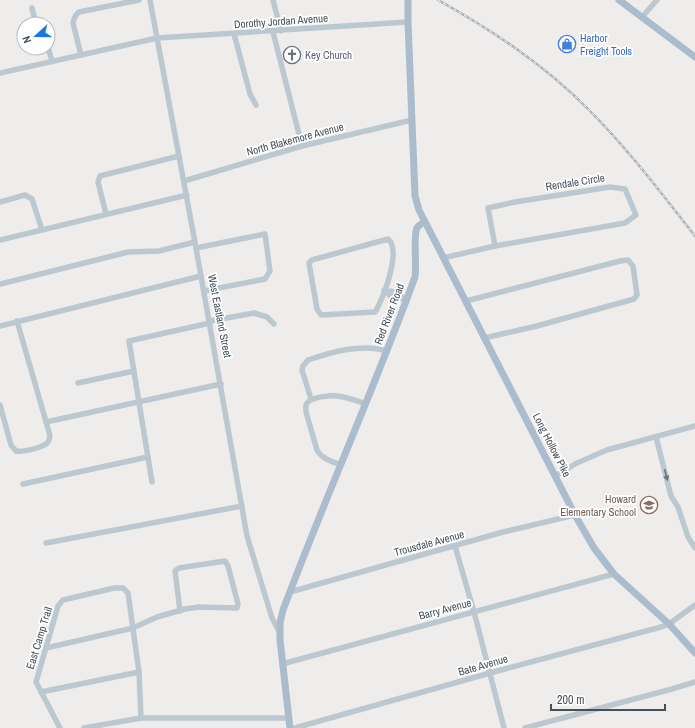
<svg xmlns="http://www.w3.org/2000/svg" width="695" height="728" font-family="'Archivo Narrow',sans-serif">
  <style>
    .lines { fill: none; stroke-linecap: round; stroke-linejoin: round }
    .minor { stroke: #bcc8cf; stroke-width: 5.5 }
    .major { stroke: #abbdcc; stroke-width: 7 }
    .rail-casing { stroke: #aeb2b7; stroke-width: 2.5 }
    .rail { stroke: #fff; stroke-width: 1; stroke-dasharray: 3; stroke-linecap: butt }
    .oneway { fill: #68757d }
    .labels { text-anchor: middle; dominant-baseline: central; stroke-width: 3.5; stroke-linejoin: round; paint-order: stroke }
    .street-label { font-size: 11px; fill: #44515a; stroke: #fff }
    .shop-label { font-size: 11px; fill: #366cbe; stroke: #fff; text-anchor: start }
    .worship-label { font-size: 11px; fill: #5b616d; stroke: #fff; text-anchor: start }
    .education-label { font-size: 11px; fill: #785e54; stroke: #fff; text-anchor: end }
  </style>
  <rect width="100%" height="100%" fill="#efecec"/>
  <g class="lines">
    <g class="minor">
      <polyline points="150,0 196,248 247,536 272,618 280,633"/>
      <polyline points="273,0 281,31"/>
      <polyline points="32,8 36,24"/>
      <polyline points="642,17 657,0"/>
      <polyline points="273,32 302,146"/>
      <polyline points="234,34 250,94 256,105"/>
      <polyline points="48,47 52,61"/>
      <path d="M81,55l-8,-32c1,-5 2,-8 6,-11l60,-12"/>
      <polyline points="0,73 157,38 408,22"/>
      <polyline points="184,181 302,146 412,120"/>
      <polygon points="610,187 625,189 636,215 625,223 495,246 488,208 515,202"/>
      <polyline points="0,202 25,195 32,199 42,230"/>
      <polyline points="106,214 98,182 100,176 179,156"/>
      <path d="M388,239c14,11 -5,61 -13,73l-54,3 -4,-6 -8,-46 3,-3z"/>
      <polyline points="0,240 187,195"/>
      <polyline points="196,248 265,234 270,271 265,279 204,291"/>
      <polyline points="443,258 495,246"/>
      <polyline points="0,284 128,252 159,251 195,242"/>
      <polyline points="384,290 388,292 389,295 407,300"/>
      <polyline points="388,292 391,291 401,296 402,298"/>
      <polyline points="466,301 620,261 628,260 633,266 637,295 634,299 537,326 484,338"/>
      <polyline points="210,321 254,313 267,317 274,324"/>
      <polyline points="0,326 201,276"/>
      <polyline points="78,383 134,371"/>
      <path d="M311,399l-9,-29 1,-4 5,-6c24,-8 53,-17 79,-9"/>
      <path d="M0,405l11,40 5,6c6,1 28,-3 32,-9 2,-3 2,-7 1,-10l-32,-111"/>
      <polyline points="46,422 221,384"/>
      <polyline points="656,437 671,496 678,507 688,537 695,548"/>
      <path d="M341,465c-10,-4 -19,-6 -24,-15l-11,-38c0,-3 -1,-7 1,-9 4,-6 24,-8 31,-7 9,1 19,5 28,8"/>
      <polyline points="555,476 577,463 607,450 695,426"/>
      <polyline points="152,482 129,341 210,323"/>
      <polyline points="23,484 148,457"/>
      <polyline points="46,543 242,506"/>
      <polyline points="455,546 474,612 504,728"/>
      <polyline points="290,592 503,532 575,515"/>
      <polyline points="46,648 133,628 157,617 185,609 199,607 237,608 238,604 228,566 225,561 179,568 175,571 180,611"/>
      <polyline points="282,664 614,574"/>
      <polyline points="41,692 139,672"/>
      <polyline points="60,728 36,682 58,606 63,600 114,588 123,588 128,593 139,672 141,718"/>
      <polyline points="84,728 141,718 289,718"/>
      <polyline points="295,728 490,673 661,627 669,624 695,605"/>
      <polyline points="525,728 672,689 695,682"/>
    </g>
    <g class="major">
      <polyline points="408,0 408,22 415,196 419,210 575,515 594,548 614,574 669,624 695,653"/>
      <polyline points="619,0 695,57"/>
      <path d="M290,728l-10,-88v-17l3,-13c42,-112 91,-221 132,-333 2,-11 -2,-43 2,-49 2,-3 5,-5 8,-6"/>
    </g>
    <defs>
      <path id="rail" d="M438,0c55,31 107,65 151,110 39,39 72,83 106,126"/>
    </defs>
    <use href="#rail" class="rail-casing"/>
    <use href="#rail" class="rail"/>
  </g>
  <defs><path id="oneway-solid" d="M-6-.8H1V-3.2L6.5 0L1 3.2V.8H-6Z"/></defs>
  <use class="oneway" href="#oneway-solid" transform="translate(666 475) rotate(76)"/>
  <defs>
    <symbol id="shop-ring" viewBox="-11 -11 22 22"><circle r="9.5" fill="#fff" stroke="#3f7fe0" stroke-width="1.5"/><path d="M-5-2.5h2.3a2.7 3.5 0 0 1 5.4 0H5L5.5 6h-11ZM-1.5-2.5h3a1.5 2.3 0 0 0-3 0Z" fill="#3f7fe0"/></symbol>
    <symbol id="church-ring" viewBox="-11 -11 22 22"><circle r="9.5" fill="#fff" stroke="#6b7280" stroke-width="1.5"/><path d="M-1.2-6h2.4v3.5h3.3v2.4h-3.3V6h-2.4V-.1h-3.3v-2.4h3.3Z" fill="#6b7280"/></symbol>
    <symbol id="school-ring" viewBox="-11 -11 22 22"><circle r="9.5" fill="#fff" stroke="#8d6e63" stroke-width="1.5"/><path d="M0-5L7-2L0 1L-7-2ZM-4 1L0 2.5L4 1V4Q0 6-4 4Z" fill="#8d6e63"/></symbol>
  </defs>
  <g fill-rule="evenodd">
    <use href="#shop-ring" x="557" y="34" width="20" height="20"/>
    <use href="#church-ring" x="282" y="45" width="20" height="20"/>
    <use href="#school-ring" x="639" y="495" width="20" height="20"/>
  </g>
  <g class="labels">
    <g class="street-label">
      <text transform="translate(281 21) rotate(-4)">Dorothy Jordan Avenue</text>
      <text transform="translate(295 139) rotate(-15)">North Blakemore Avenue</text>
      <text transform="translate(575 182) rotate(-9)">Rendale Circle</text>
      <text transform="translate(389 314) rotate(-69)">Red River Road</text>
      <text transform="translate(220 316) rotate(79)">West Eastland Street</text>
      <text transform="translate(552 445) rotate(63)">Long Hollow Pike</text>
      <text transform="translate(429 543) rotate(-15)">Trousdale Avenue</text>
      <text transform="translate(445 609) rotate(-15)">Barry Avenue</text>
      <text transform="translate(39 638) rotate(-73)">East Camp Trail</text>
      <text transform="translate(483 665) rotate(-16)">Bate Avenue</text>
    </g>
    <g class="shop-label">
      <text x="580" y="38">Harbor<tspan x="580" dy="13">Freight Tools</tspan></text>
    </g>
    <g class="worship-label">
      <text x="305" y="55">Key Church</text>
    </g>
    <g class="education-label">
      <text x="636" y="499">Howard<tspan x="636" dy="13">Elementary School</tspan></text>
    </g>
  </g>
  <g transform="translate(36 36) rotate(249)"><circle r="19" fill="#ffffff" stroke="#b4b9bd"/>
  <path d="M0-3L7 15L0 10L-7 15Z" fill="#1579df"/>
  <text y="-6" font-size="11" font-weight="bold" text-anchor="middle" fill="#44515a">N</text>
  </g>
  <path d="M551 704v6h114v-6" fill="none" stroke="#44515a" stroke-width="2"/>
  <text x="557" y="704" font-size="12" fill="#44515a" stroke="#ffffff" stroke-width="3" paint-order="stroke">200 m</text>
</svg>
